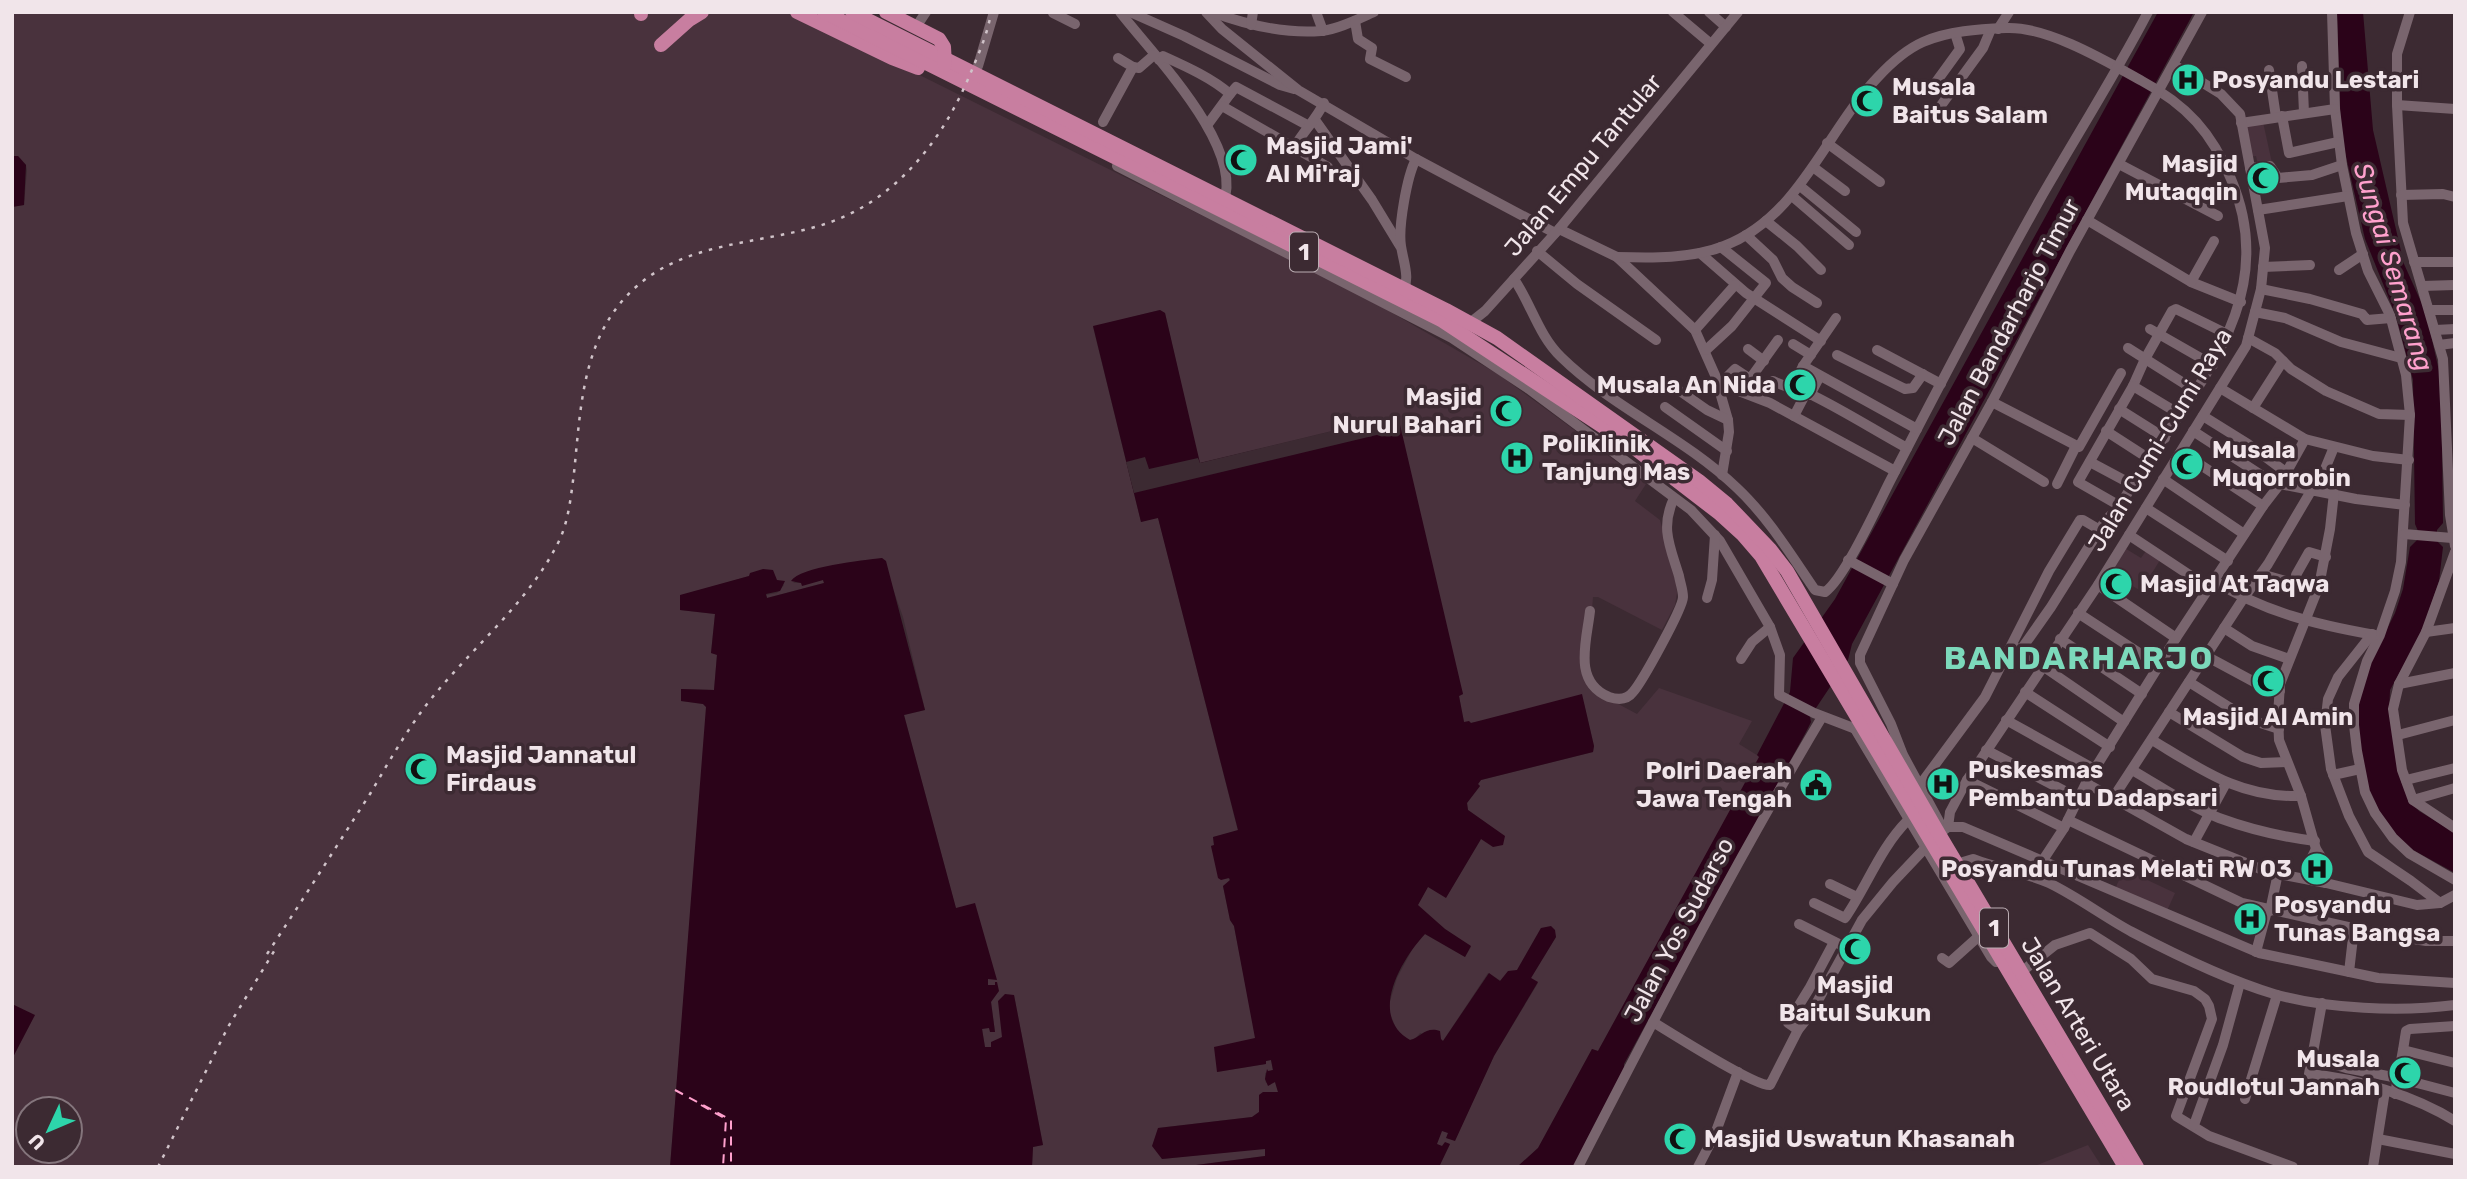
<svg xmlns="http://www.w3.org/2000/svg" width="2467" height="1179" font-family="Rubik,sans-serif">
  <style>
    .built { fill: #49323d; fill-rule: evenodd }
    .water { fill: #2b0319 }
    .pier { fill: #3c2a32 }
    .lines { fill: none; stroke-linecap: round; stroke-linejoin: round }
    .ferry { stroke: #ffa1cd; stroke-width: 2; stroke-dasharray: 9 7; stroke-linecap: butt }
    .minor { stroke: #79656e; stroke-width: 10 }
    .highway { stroke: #c87ea0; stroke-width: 14 }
    .rail { stroke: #d0c3c9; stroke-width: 2.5; stroke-dasharray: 3.5 7; stroke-linecap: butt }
    .labels { text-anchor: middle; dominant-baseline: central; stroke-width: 7; stroke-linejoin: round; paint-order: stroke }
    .shield { fill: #3c2a32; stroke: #bbadb3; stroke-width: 2 }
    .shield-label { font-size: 23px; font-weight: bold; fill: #f1e5ea }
    .poi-label { font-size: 24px; font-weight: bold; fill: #f1e5ea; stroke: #3c2a32; text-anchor: start }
    .street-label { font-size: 24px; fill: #f1e5ea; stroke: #3c2a32 }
    .water-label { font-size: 26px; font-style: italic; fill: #ffa1cd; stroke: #3c2a32 }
    .district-label { font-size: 32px; font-weight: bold; letter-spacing: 2px; fill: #7cd9bb; stroke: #3c2a32 }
  </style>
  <rect width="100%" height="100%" fill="#3c2a32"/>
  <g class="built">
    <path d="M12,12h781l563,280 142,82 67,49 81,61 -11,17 25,19 16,58 1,15 -2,12 -13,25 -64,-33h-5l-6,79 7,15 43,23 22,-26 93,33 -13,23 21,13 -162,294 -6,-2 -54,99 -21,19h-78l11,-23 -8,2 -6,-2 6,-14 6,3 -1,5 8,2 39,-84 44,-73 -7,-5 25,-41 -15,-9 -24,42 -16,11 -13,-8 -45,68 -23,-8 -5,6 -5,1 -5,-2 -8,-7 -9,-23 9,-30 17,-32 11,-12 40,23 6,-10 -26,-18 -28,-23 11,-20 18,11 35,-58 5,-16 -18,-13 -1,-7 13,-17 -2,-2 3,-4 112,-28 1,-6 -10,-42 -114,19 -6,-1 -5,-26 4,-2 -81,-275 -183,44 -34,-150 -5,-3 -67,17 48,195 17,-5 80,314 -25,6 1,8 -3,1 3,9 16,26 -7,5 7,34 4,6 22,112 -39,34 48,-8 1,-3 5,-1 2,11 -8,2v6l1,4 9,-1 3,10h-14l-5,3v17l-7,5 -94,11 4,31 103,-11v8l-84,11h-149l1,-20 10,-2 -29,-150 -12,42 -10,10 -7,1 -3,-20h7l6,4 -4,-30 4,-17 -7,1 -1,-7 7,-1 -20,-74 -18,5 -52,-194 21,-5 -22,-93 -21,-59 -71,13 -18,12h15l15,-3 1,3 -57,15 -1,-3 11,-2 7,-8 -7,-4 -28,-5 -69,20v14l35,4 -4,39 6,1 -3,36 -33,-1v12l22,3 4,3 -37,460h-658v-108l22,-43 -22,-12v-797l12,-2 3,-35 -1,-5 -8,-9h-6zM28,1109h42v42h-42z"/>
    <polygon points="2263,122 2272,163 2258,165 2256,156 2250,157 2243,127"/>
    <polygon points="2123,547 2141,558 2146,551 2160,560 2141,591 2131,585 2133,581 2111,567"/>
    <polygon points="2124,869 2175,893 2166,913 2115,889"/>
    <polygon points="2088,1145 2102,1167 2032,1167"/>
  </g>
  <g class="water">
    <polygon points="2158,12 2194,12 1852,644 1848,660 1810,717 1811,722 1806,732 1624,1064 1624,1070 1573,1167 1517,1167 1538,1148 1592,1049 1598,1051 1759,757 1757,755 1790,692 1793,658 1835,599"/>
    <polygon points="2337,12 2363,12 2373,130 2404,264 2426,313 2441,380 2443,523 2437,530 2437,541 2443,547 2439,581 2421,634 2390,690 2389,714 2410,801 2419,811 2455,833 2455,873 2404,845 2375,812 2365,780 2355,707 2363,677 2395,613 2403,589 2410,547 2417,540 2418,531 2415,524 2413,380 2396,316 2365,239 2341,135"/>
    <polygon points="12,156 18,156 26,165 24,205 12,207"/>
    <path d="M1160,310l5,3 35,150 198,-47 65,278 -4,2 5,26 5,-1 2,2 111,-29 12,52 -1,6 -112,28 -3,4 2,2 -13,17 1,7 37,26 -2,9 -10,2 -12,-8 -35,59 -18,-11 -10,18 27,24 26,17 -6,11 -40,-23c-24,26 -57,82 -15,106 11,-3 16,-14 30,-9l1,8 2,2 46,-68 11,8 8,-10 9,-1 24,-42 10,-2 4,4 1,7 -25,41 7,4 -44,74 -39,85 -9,-3 2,-5 -6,-2 -5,13 5,2 3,-4 5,2 -11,23h-258l84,-11v-7l-103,10 -10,-13 6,-18 94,-11 7,-5v-17l4,-3h15l-3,-10 -7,4 -3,-7 2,-10 1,2 5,-1 -2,-10 -5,1v3l-49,8 -3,-25 41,-9 -21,-112 -4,-6 -7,-34 7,-6 -1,-2 -8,2 -3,-2 -7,-32 3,-1 -1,-8 25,-7 -80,-312 -17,4 -48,-196z"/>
    <path d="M882,558l4,3 39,149 -21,5 52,193 19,-5 22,77 -9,-1v6h7v-3h2l2,9 -8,11 4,30h-5l-1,-4 -7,1 3,18h6v-5l11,-5 -4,-36 7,-7 9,1 29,150 -10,2 -1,20h-362l36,-460 -3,-3 -22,-3v-12l33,1 3,-35 -6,-2 4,-39 -35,-4v-15l69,-19 1,-3 13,-4 10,1 4,10 8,1 -5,10 -14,3 1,4 57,-15 -1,-3 -21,6 -1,-3 -10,-2c9,-14 72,-21 91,-23z"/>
    <polygon points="12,1004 35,1015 12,1059"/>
  </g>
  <polygon class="pier" points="1382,419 1385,433 1134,493 1126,462 1145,457 1149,469 1198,458 1200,463"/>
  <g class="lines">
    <g class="ferry">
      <polyline points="675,1090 731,1120 731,1167"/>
      <polyline points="701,1105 726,1119 723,1167"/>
    </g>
    <g class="minor">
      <path d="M1120,12c33,43 126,136 103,192"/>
      <polyline points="1130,12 1184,36 1280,85 1294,89"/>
      <polyline points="1206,12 1222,29 1298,90 1416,159 1555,233"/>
      <path d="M1212,12c35,13 71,22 109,19 18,-2 37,-12 53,-19"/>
      <polyline points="1316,12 1323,31"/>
      <polyline points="1673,12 1711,44"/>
      <polyline points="1709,12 1726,27"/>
      <polyline points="2332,12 2335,109 2342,165 2356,233 2368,271 2390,315 2406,375 2410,415 2401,562 2395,591 2380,635 2367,661 2354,704 2354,725 2357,751 2365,792 2375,813 2393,838 2410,854 2455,880"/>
      <polyline points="2410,12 2397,54 2397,105 2403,223 2443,359 2450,515 2455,546"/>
      <polyline points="1053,13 1075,24"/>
      <polyline points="1355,21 1358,39 1372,48 1370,59 1406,77"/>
      <polyline points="1251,25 1253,12"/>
      <polyline points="916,27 926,12"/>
      <polyline points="1998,29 2009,12"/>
      <path d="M1159,60l4,-4c22,10 49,22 67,38l-22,30"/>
      <polyline points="978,66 994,12"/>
      <polyline points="2302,66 2304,113"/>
      <polyline points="1133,67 1139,68 1154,55"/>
      <polyline points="2269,70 2276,117"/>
      <polyline points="1931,89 1960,49 1955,33"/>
      <polyline points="1863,92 1876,101"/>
      <polyline points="1230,94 1236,87 1309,126"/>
      <polyline points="2397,105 2455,109"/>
      <polyline points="1222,106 1328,167"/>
      <polyline points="1934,115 1983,48 1991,29"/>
      <polyline points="2282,116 2289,153 2338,142"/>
      <polyline points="1315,120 1372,200 1400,246"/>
      <polyline points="1103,122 1133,67 1118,58"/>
      <polyline points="2241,123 2335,109"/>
      <polyline points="1827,143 1880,182"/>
      <path d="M1295,146c9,-15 21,-27 29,-43"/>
      <polyline points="2119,164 2218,216"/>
      <polyline points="1117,166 1452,338 1529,389 1691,510 1720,541 1770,627 1780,655 1779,695 1814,713 1861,731"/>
      <polyline points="1813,167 1845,191"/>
      <polyline points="2250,168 2270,166 2278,178 2312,175 2342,165"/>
      <polyline points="1800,186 1856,232"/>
      <polyline points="2401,195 2443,194 2455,197"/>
      <polyline points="1792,196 1849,245"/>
      <polyline points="2258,210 2348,196"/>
      <polyline points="2087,220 2191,282 2241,302"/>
      <polyline points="1766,221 1797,246 1821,270"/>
      <polyline points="1559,229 1617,257 1695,330 1715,375 1728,420 1729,432 1722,475"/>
      <polyline points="1746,235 1773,260 1782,278 1792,287 1817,303"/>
      <polyline points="1537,251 1577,284 1656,340"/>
      <polyline points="1700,253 1746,293 1821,341"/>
      <path d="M1617,257c35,1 74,2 107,-11 76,-29 101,-114 154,-169 13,-14 27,-27 45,-35 25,-11 56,-13 83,-14 41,-2 100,33 136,53 45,24 70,52 89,98 56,131 -53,223 -111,327l-15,15 -54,86 -31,44"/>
      <polyline points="2414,262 2455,262"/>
      <polyline points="2263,267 2310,265"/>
      <polyline points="2339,270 2363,254"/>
      <path d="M1514,279c17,25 25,57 47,78 52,51 123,80 176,131 31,29 54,67 78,102l10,2c19,-13 52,-85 64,-109 49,-95 98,-189 150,-282 36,-63 75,-124 109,-189"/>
      <polyline points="2191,282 2214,241"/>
      <polyline points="2422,286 2455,285"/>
      <polyline points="2261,289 2310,299 2362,314 2367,320 2391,318"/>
      <path d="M1403,295c7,-19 1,-30 -2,-49 -3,-19 6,-70 15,-87"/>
      <polyline points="2429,310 2455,310"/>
      <polyline points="2255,312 2285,318 2341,342 2401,358"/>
      <polyline points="1466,326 1485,311 1559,229 1738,12"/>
      <polyline points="2150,329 2213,365"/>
      <polyline points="1695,330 1735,285"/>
      <polyline points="2435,330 2455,329"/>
      <polyline points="2248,338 2275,353 2291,369 2326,391 2379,414 2410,415"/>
      <polyline points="1793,344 1811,355"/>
      <polyline points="2439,345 2455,343"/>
      <polyline points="2128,348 2196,391"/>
      <polyline points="1748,349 1764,361"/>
      <polyline points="1706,350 1732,326 1766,283 1721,247"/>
      <polyline points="1877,350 1941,384"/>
      <polyline points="1837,355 1905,389 1913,388 1923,374"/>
      <polyline points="1803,366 1917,429"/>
      <path d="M1773,381c14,7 29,10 41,15 32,16 62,35 93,52"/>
      <polyline points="1718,383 1770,403 1895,471"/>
      <polyline points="1720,384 1735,369 1750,379 1778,340"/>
      <polyline points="2220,388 2305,439 2373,456 2409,460"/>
      <polyline points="1677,389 1707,410 1728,420"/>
      <polyline points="1792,389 1803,366 1836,318"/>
      <polyline points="1810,395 1820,376"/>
      <polyline points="1992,402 2079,447 2121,373"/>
      <polyline points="1665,407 1727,451"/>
      <polyline points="2253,408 2283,361"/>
      <polyline points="2119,409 2165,438"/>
      <polyline points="2181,415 2133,386 2145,359 2172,311 2176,309 2229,335"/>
      <polyline points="1794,416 1805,395"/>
      <polyline points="2203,416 2248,444 2287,473"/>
      <polyline points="2106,431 2151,460"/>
      <polyline points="2193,431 2278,486"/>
      <polyline points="1972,438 2044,482"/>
      <polyline points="2181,452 2263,506"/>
      <polyline points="2090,462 2133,485"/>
      <polyline points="2163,479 2244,534"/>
      <polyline points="2057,484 2076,446"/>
      <polyline points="2280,484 2356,499 2405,505"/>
      <polyline points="2316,491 2334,447"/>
      <polyline points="2120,506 2078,482 2133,386"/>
      <polyline points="2146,508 2228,561"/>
      <polyline points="2404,534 2452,538"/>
      <polyline points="2129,535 2209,588"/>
      <polyline points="2455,552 2426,632 2399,684 2393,709 2402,770 2413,800 2455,828"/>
      <polyline points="1848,560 1893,584"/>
      <polyline points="2261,574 2318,590"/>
      <path d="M2215,581c48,31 103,44 160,54"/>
      <polyline points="2295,584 2296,575 2309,552 2326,557"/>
      <polyline points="2098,585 2176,638"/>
      <polyline points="1707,598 1712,580 1715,535"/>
      <path d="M1590,611c-3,29 -18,71 19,86 9,3 18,3 24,-5 9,-10 50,-84 50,-95 0,-7 -3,-15 -4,-21 -9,-30 -19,-48 -5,-78"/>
      <polyline points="2078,613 2159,666"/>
      <polyline points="2224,628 2252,646 2289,659"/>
      <polyline points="2426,632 2455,628"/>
      <polyline points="2372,634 2338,677 2328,699 2325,725 2331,769 2349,816 2368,852 2411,881 2440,903"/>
      <polyline points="2060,639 2142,694"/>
      <polyline points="2015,647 2124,722"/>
      <polyline points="2206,656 2258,684 2280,691"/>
      <polyline points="1741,659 1752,642 1770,627"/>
      <polyline points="2189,682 2248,719 2279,729"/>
      <polyline points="2399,684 2455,673"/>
      <polyline points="2025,692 2110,747"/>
      <polyline points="2169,712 2243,757 2261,763 2287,762"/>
      <polyline points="2006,720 2096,770"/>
      <polyline points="1855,729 1991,957 1996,962 2006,959"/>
      <polyline points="2398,735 2455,720"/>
      <path d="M2152,740c50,30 88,58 149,56"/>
      <polyline points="1986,750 2078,798"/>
      <path d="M2132,770c28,16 56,36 87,48 30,11 64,19 96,23"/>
      <polyline points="2333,775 2360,769"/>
      <polyline points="1967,780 2064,828"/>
      <polyline points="2406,780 2455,768"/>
      <polyline points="2086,783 2186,839 2268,872 2326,883 2417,905 2440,903 2455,895"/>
      <polyline points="1920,785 1985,697 2049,571 2080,520 2083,520 2100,530"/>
      <polyline points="2113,798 2243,599 2268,564 2311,491"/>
      <polyline points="2413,800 2455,788"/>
      <polyline points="2068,820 2242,903 2370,932 2426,941 2455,941"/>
      <polyline points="1942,827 1903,755 1891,724 1860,663 1860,655 1904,560 1992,402 2070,251 2202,12"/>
      <polyline points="1948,827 1950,812 1967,780 2098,585 2246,346 2261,289 2265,248 2240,114 2221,94 2174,65"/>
      <polyline points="1940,833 1948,827 1963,827 2259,953 2378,978 2455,983"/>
      <polyline points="2194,842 2226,783"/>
      <polyline points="2043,860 2064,828 2086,783 2176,638 2263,506 2280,484 2305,439"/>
      <path d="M1963,862l10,-3c25,10 52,13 76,24 29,14 55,34 83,49 44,23 95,48 142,62 52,15 127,18 181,11"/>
      <polyline points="2307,879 2311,859 2316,849"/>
      <polyline points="2326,883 2321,857 2316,849 2301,796 2279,740 2278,716 2280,684 2319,586 2330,529 2334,493"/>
      <polyline points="1830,884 1857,897"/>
      <path d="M1814,903l31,15c22,-32 35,-70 63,-98"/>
      <polyline points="2270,911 2278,873"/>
      <polyline points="1799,924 1839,944"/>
      <polyline points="2256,952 2267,911"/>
      <polyline points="1942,958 1949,963 1978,937"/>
      <polyline points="2349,972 2354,929"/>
      <polyline points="2020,973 2055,945 2090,933 2131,959 2152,979 2194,991 2205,999 2209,1006 2212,1019 2176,1116 2209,1136 2293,1167"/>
      <path d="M2322,1003l-13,71c47,4 106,22 146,47"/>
      <path d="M1653,1022c18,11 103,65 117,63l28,-55 12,-15 52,-95 31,-38 36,-38"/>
      <polyline points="1798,1030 1788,1023 1809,989 1834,942"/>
      <polyline points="2403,1050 2406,1031 2410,1029 2455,1026"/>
      <polyline points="2313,1058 2346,1068 2398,1078 2455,1093"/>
      <polyline points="2395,1094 2403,1050 2455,1063"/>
      <polyline points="2245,1099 2277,995"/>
      <polyline points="2194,1125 2223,1045 2240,983"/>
      <polyline points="2378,1139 2455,1154"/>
      <path d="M1578,1167c78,-152 157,-304 244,-450"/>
      <polyline points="1698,1167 1715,1134 1738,1072"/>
      <polyline points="2373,1167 2385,1091"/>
    </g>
    <g class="highway">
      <polyline points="641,12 641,14"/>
      <polyline points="797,12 892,58 918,68"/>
      <polyline points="824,12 1441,320 1629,444 1720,514 1742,534 1761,556 2125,1167"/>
      <polyline points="852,12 1446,310 1497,338 1699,481 1727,504 1770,549 1787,571 1939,834 2137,1167"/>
      <polyline points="886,12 939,39 944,47 945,65"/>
      <polyline points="661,45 689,20 702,12"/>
    </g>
    <g class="rail">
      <path d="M267,954c35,-53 69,-107 103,-160 17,-29 34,-59 54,-86 43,-57 103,-102 135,-167 10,-21 12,-46 15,-68 7,-67 8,-139 63,-187 49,-43 118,-42 178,-59 77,-21 127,-84 156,-155 8,-19 17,-39 20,-60"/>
      <polyline points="158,1167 228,1027 276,948"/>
    </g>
  </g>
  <defs>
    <symbol id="hospital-disc" viewBox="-11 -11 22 22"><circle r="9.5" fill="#2dd5ab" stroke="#3c2a32"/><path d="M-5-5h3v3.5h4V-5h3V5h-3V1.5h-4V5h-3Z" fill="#111"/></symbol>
    <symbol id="mosque-disc" viewBox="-11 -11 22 22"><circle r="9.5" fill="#2dd5ab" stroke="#3c2a32"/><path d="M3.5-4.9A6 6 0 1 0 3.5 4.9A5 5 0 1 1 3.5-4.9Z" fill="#111"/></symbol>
    <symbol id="civic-disc" viewBox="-11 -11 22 22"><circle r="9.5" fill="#2dd5ab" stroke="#3c2a32"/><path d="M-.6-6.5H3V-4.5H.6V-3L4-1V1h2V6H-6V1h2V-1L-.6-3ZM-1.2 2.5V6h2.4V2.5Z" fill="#111"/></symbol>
  </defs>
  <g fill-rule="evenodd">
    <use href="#hospital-disc" x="2169" y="61" width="38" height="38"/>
    <use href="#mosque-disc" x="1848" y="82" width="38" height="38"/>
    <use href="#mosque-disc" x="1222" y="141" width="38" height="38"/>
    <use href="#mosque-disc" x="2244" y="159" width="38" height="38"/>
    <use href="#mosque-disc" x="1781" y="366" width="38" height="38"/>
    <use href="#mosque-disc" x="1487" y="392" width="38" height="38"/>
    <use href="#hospital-disc" x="1498" y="439" width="38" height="38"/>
    <use href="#mosque-disc" x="2168" y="445" width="38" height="38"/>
    <use href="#mosque-disc" x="2097" y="565" width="38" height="38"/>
    <use href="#mosque-disc" x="2249" y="662" width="38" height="38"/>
    <use href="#mosque-disc" x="402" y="750" width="38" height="38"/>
    <use href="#hospital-disc" x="1924" y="765" width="38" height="38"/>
    <use href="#civic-disc" x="1797" y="766" width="38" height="38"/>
    <use href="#hospital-disc" x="2298" y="850" width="38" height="38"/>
    <use href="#hospital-disc" x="2231" y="900" width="38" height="38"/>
    <use href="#mosque-disc" x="1836" y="930" width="38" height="38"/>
    <use href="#mosque-disc" x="2386" y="1054" width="38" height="38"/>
    <use href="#mosque-disc" x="1661" y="1120" width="38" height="38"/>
  </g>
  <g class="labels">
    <g class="shield">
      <rect x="1290" y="232.5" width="28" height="39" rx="5"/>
      <rect x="1980" y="908.5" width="28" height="39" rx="5"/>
    </g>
    <g class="shield-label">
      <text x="1304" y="252">1</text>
      <text x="1994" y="928">1</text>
    </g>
    <g class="poi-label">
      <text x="2212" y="80">Posyandu Lestari</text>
      <text x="1892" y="87">Musala<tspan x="1892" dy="28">Baitus Salam</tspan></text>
      <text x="1266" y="146">Masjid Jami'<tspan x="1266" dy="28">Al Mi'raj</tspan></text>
      <text x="2238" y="164" text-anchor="end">Masjid<tspan x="2238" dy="28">Mutaqqin</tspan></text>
      <text x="1776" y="385" text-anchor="end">Musala An Nida</text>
      <text x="1482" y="397" text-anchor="end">Masjid<tspan x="1482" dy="28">Nurul Bahari</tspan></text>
      <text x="1542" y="444">Poliklinik<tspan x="1542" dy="28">Tanjung Mas</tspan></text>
      <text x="2212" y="450">Musala<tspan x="2212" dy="28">Muqorrobin</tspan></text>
      <text x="2140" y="584">Masjid At Taqwa</text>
      <text x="2268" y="717" text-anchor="middle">Masjid Al Amin</text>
      <text x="446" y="755">Masjid Jannatul<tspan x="446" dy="28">Firdaus</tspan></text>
      <text x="1968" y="770">Puskesmas<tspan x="1968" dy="28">Pembantu Dadapsari</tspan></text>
      <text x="1792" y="771" text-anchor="end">Polri Daerah<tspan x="1792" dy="28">Jawa Tengah</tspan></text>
      <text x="2292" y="869" text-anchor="end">Posyandu Tunas Melati RW 03</text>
      <text x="2274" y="905">Posyandu<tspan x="2274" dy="28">Tunas Bangsa</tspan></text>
      <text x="1855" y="985" text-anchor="middle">Masjid<tspan x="1855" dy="28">Baitul Sukun</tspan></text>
      <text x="2380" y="1059" text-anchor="end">Musala<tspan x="2380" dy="28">Roudlotul Jannah</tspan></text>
      <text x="1704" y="1139">Masjid Uswatun Khasanah</text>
    </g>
    <g class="street-label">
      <text transform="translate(1583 165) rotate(-50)">Jalan Empu Tantular</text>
      <text transform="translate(2009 322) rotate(-62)">Jalan Bandarharjo Timur</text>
      <text transform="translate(2160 440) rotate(-59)">Jalan Cumi-Cumi Raya</text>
      <text transform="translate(1679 930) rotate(-62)">Jalan Yos Sudarso</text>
      <text transform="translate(2078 1024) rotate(59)">Jalan Arteri Utara</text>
    </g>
    <g class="water-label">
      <text transform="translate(2393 267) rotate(73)">Sungai Semarang</text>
    </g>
    <g class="district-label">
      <text x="2079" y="658">BANDARHARJO</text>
    </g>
  </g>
  <rect width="2467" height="1179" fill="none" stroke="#f1e5ea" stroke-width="28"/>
  <g transform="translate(49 1130) rotate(226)"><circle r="33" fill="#3c2a32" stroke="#84757c" stroke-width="2"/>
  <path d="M0-5L12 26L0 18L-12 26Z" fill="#2dd5ab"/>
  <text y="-10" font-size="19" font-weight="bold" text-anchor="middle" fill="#f1e5ea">U</text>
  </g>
</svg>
